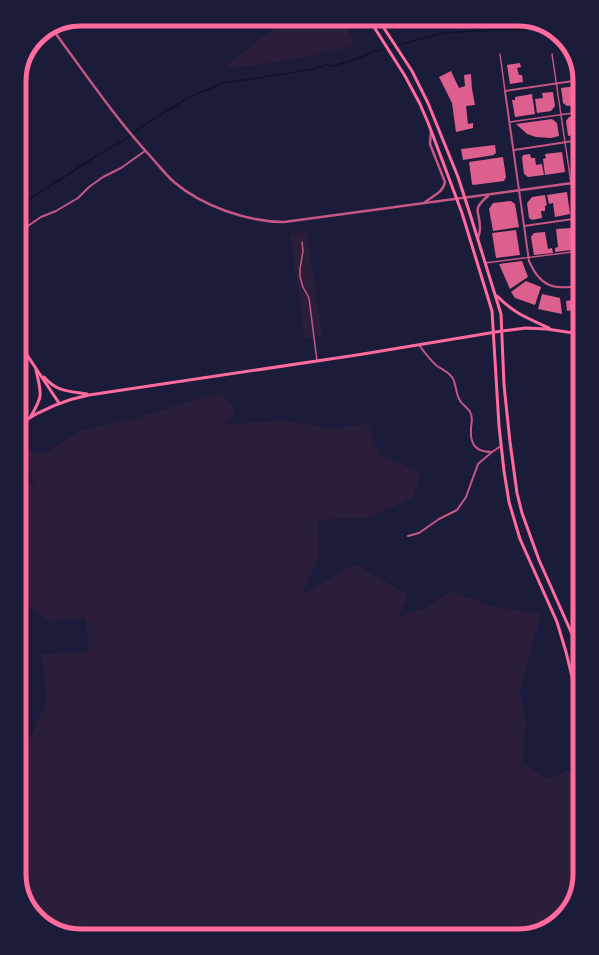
<svg xmlns="http://www.w3.org/2000/svg" width="599" height="955" font-family="'Golos Text',sans-serif">
  <style>
    .green { fill: #2a1e3b }
    .lines { fill: none; stroke-linecap: round; stroke-linejoin: round }
    .stream { stroke: #12122b; stroke-width: 1.5 }
    .building { fill: #dd5f8e }
    .pedestrian { stroke: #c65784; stroke-width: 1.5 }
    .minor { stroke: #c65784; stroke-width: 2 }
    .tertiary { stroke: #c65784; stroke-width: 2.5 }
    .secondary { stroke: #ff6b9d; stroke-width: 3 }
    .rim { fill: none; stroke: #ff6b9d; stroke-width: 5 }
  </style>
  <rect width="100%" height="100%" fill="#1b1b3a"/>
  <g class="green">
    <polygon points="286,19 341,19 354,40 352,45 349,47 312,56 230,69 227,65"/>
    <polygon points="307,232 322,336 305,338 290,234"/>
    <polygon points="221,392 235,410 226,425 281,420 335,429 367,423 380,455 420,472 414,498 366,518 318,520 319,557 302,594 355,564 408,595 397,618 425,608 451,591 491,606 541,614 520,692 526,721 523,763 548,779 568,770 580,785 580,875 570,908 546,930 518,936 77,936 67,933 37,915 25,902 19,874 19,738 31,736 47,700 41,654 89,651 86,619 51,622 19,599 19,483 34,484 25,449 46,453 80,430 129,420"/>
  </g>
  <g class="lines">
    <polyline class="stream" points="19,206 109,148 122,142 144,125 191,96 224,83 290,73 300,71 310,70 326,65 332,66 351,61 373,52 442,33 492,30 551,29"/>
  </g>
  <g class="building">
    <polygon points="520,63 521,67 517,68 519,75 522,75 523,82 510,84 507,65"/>
    <polygon points="451,71 459,88 465,86 464,75 471,74 472,89 475,105 466,106 468,124 473,123 473,128 456,132 452,103 439,77"/>
    <polygon points="576,86 580,88 580,94 576,95 577,105 567,106 563,103 561,88"/>
    <polygon points="553,92 555,106 551,111 537,113 535,99 543,98 542,93"/>
    <polygon points="532,94 535,114 515,117 512,100 515,100 515,97"/>
    <polygon points="580,116 580,134 568,136 566,121 569,117"/>
    <polygon points="552,119 557,123 559,136 551,138 536,137 527,134 516,124"/>
    <polygon points="495,145 496,153 494,154 494,155 463,160 461,149"/>
    <polygon points="562,152 565,172 545,175 543,159 546,158 545,154"/>
    <polygon points="530,154 531,158 535,158 536,165 542,164 544,175 528,177 524,174 522,158 523,155"/>
    <polygon points="503,157 506,177 504,181 473,185 472,184 469,162"/>
    <polygon points="580,190 580,212 579,212 576,191"/>
    <polygon points="567,192 570,214 555,217 553,203 549,204 547,195"/>
    <polygon points="545,195 547,205 545,206 545,211 541,211 542,218 532,220 529,218 527,203 532,197"/>
    <polygon points="511,201 515,204 519,227 493,231 489,209 493,203"/>
    <polygon points="572,228 574,245 572,250 555,252 555,248 558,247 556,229"/>
    <polygon points="516,230 520,255 496,258 492,233"/>
    <polygon points="545,232 548,249 552,248 553,253 534,255 531,237 534,233"/>
    <polygon points="522,261 528,277 510,289 499,264"/>
    <polygon points="526,281 541,287 535,305 515,298 511,292"/>
    <polygon points="542,294 560,298 562,314 538,309"/>
    <polygon points="572,300 574,310 567,311 566,301"/>
  </g>
  <g class="lines">
    <g class="pedestrian">
      <polyline points="500,54 505,91"/>
      <polyline points="552,54 580,244"/>
      <polyline points="510,122 580,112"/>
      <polyline points="302,242 303,251 300,269 300,277 303,287 309,298 317,361"/>
      <polyline points="485,263 580,251"/>
    </g>
    <g class="minor">
      <path d="M580,80l-75,11 24,170c11,26 25,29 51,25"/>
      <polyline points="514,150 580,140"/>
      <polyline points="524,226 580,218"/>
      <polyline points="19,232 41,217 56,211 78,198 89,187 103,177 121,168 145,151"/>
      <polyline points="492,452 501,446"/>
      <path d="M408,536l11,-3 20,-14 18,-9 9,-13 12,-33 14,-12c-16,0 -22,-7 -21,-23 0,-5 2,-10 0,-15 -2,-6 -6,-7 -10,-12 -6,-7 -4,-18 -9,-25 -5,-6 -9,-7 -15,-11 -7,-6 -12,-13 -18,-21"/>
    </g>
    <g class="tertiary">
      <path d="M53,30c32,43 62,88 99,128 7,8 14,17 22,24 28,24 74,40 110,40l296,-40"/>
      <path d="M424,203c8,-7 19,-10 21,-21l-15,-38 1,-13"/>
      <path d="M478,238c1,-3 2,-7 2,-10 0,-17 -9,-18 8,-32"/>
    </g>
    <g class="secondary">
      <polyline points="369,19 405,76 420,104 429,125 462,213 492,311 499,426 504,471 509,502 520,539 557,622 566,652 574,685 576,722"/>
      <polyline points="378,19 412,71 428,103 458,177 470,214 501,314 504,385 510,442 517,493 522,513 539,560 580,652"/>
      <path d="M497,296c18,18 30,22 52,32"/>
      <polyline points="19,343 59,403"/>
      <path d="M44,377c13,15 24,14 43,17"/>
      <path d="M31,416c13,-22 10,-22 5,-46"/>
      <path d="M19,424c22,-14 44,-24 70,-29l268,-40 145,-24 24,-3 21,1 33,5"/>
    </g>
  </g>
  <path d="M0 0H599V955H0ZM81 26H518A55 55 0 0 1 573 81V874A55 55 0 0 1 518 929H81A55 55 0 0 1 26 874V81A55 55 0 0 1 81 26Z" fill="#1b1b3a" fill-rule="evenodd"/>
  <path class="rim" d="M81 26H518A55 55 0 0 1 573 81V874A55 55 0 0 1 518 929H81A55 55 0 0 1 26 874V81A55 55 0 0 1 81 26Z"/>
</svg>
